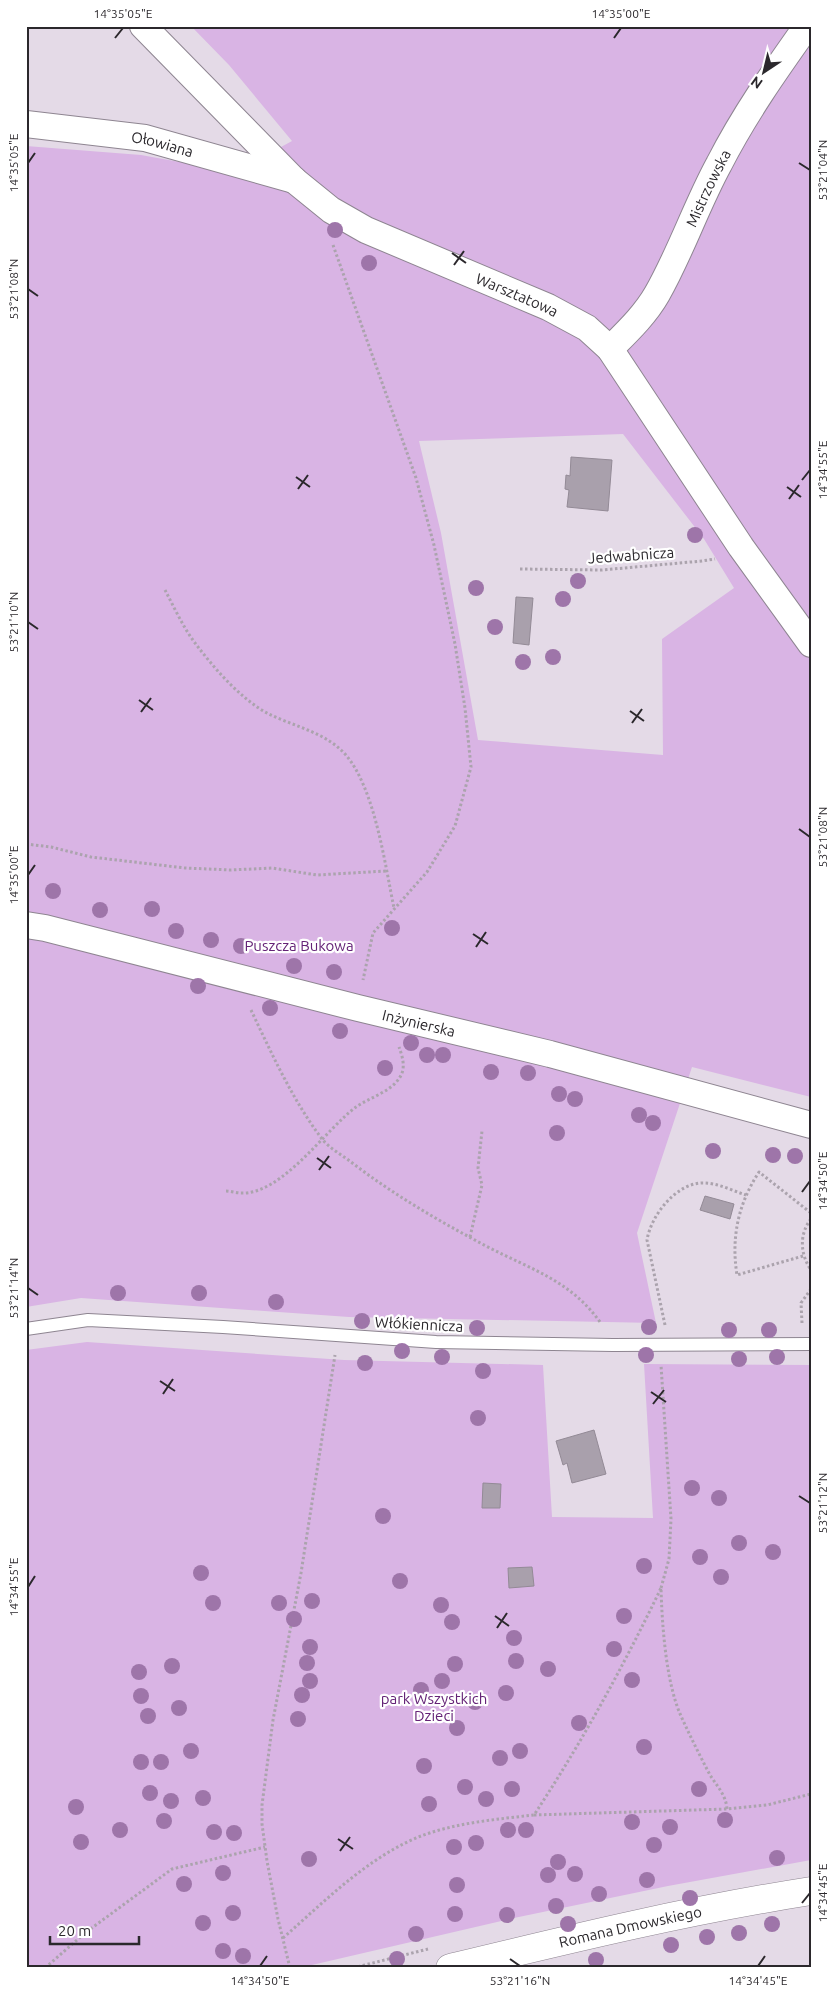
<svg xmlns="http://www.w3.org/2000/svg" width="837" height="1994" font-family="Ubuntu,sans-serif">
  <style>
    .green { fill: #d9b4e4; fill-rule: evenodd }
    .building { fill: #a9a0ac; stroke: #938a96 }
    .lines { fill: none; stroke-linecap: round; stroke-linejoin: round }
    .lane-casing { stroke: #8e8591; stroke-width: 14 }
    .street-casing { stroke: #8e8591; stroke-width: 28 }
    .primary-casing { stroke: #8e8591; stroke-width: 29 }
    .path { stroke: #aba3ad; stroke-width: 3; stroke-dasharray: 2.5 2.5; stroke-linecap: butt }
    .lane { stroke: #fff; stroke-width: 12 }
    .street { stroke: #fff; stroke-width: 26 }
    .primary { stroke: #fff; stroke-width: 28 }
    .tree { fill: #9e75a9 }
    .ticks { fill: none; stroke: #2b282c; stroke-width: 2 }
    .labels { text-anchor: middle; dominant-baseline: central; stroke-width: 4.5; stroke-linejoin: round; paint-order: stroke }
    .street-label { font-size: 15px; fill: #2b282c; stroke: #fff }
    .park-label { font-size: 15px; fill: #642276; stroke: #fff }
    .neatline { fill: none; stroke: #2b282c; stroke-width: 2 }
    .ticks-label { font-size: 12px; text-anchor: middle; fill: #2b282c }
  </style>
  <rect width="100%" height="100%" fill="#e4dae7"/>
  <g class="green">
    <path d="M191,26h620v1071l-119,-30 -55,166 19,90 -307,-6 -268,-19 -55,9v-1161l115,9 94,17 57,-31 -63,-76zM623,434l81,105 30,49 -72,51 1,116 -185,-15 -37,-207 -22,-92z"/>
    <polygon points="87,1342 344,1360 543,1365 552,1517 653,1518 644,1364 811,1365 811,1860 668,1886 514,1918 299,1968 26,1968 26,1350"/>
  </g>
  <g class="building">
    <polygon points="571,457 612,460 608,511 567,507 569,490 565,489 566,475 570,476"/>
    <polygon points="516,597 533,598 529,645 513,643"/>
    <polygon points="705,1196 734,1204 730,1219 700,1210"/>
    <polygon points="594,1430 606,1474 572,1483 567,1463 563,1465 556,1441"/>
    <polygon points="483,1483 501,1484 500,1508 482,1508"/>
    <polygon points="532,1567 534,1586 509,1588 508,1568"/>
  </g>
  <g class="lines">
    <defs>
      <polyline id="lane" points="26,1329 88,1320 223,1327 436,1342 613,1345 811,1344"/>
      <g id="street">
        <path id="s1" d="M143,26l151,154 37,30 35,20 182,77 39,21 23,21 131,198 70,97"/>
        <path id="s2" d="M26,124l119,14 149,42"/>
        <path id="s3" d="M610,349c17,-17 35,-34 47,-55 24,-42 39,-88 62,-130 25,-49 56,-93 88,-138"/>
        <path id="s4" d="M26,925l19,3 313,80 192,46 261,71"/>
      </g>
      <g id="primary">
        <path id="s5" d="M450,1968c120,-29 239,-58 361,-77"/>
      </g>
    </defs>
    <use href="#lane" class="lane-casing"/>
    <use href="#street" class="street-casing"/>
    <use href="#primary" class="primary-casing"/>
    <g class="path">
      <polyline points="333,245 416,478 434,545 455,644 465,708 471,767 455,826 427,872 373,933 363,980"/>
      <polyline points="520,569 602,570 702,561 715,559"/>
      <path d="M165,590c9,17 18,37 30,53 19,25 43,53 70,69 26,14 59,19 80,42 30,34 40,111 49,154"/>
      <polyline points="26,844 51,847 91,857 185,868 231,870 272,868 317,875 386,871"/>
      <path d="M251,1010c21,44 41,89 71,129 7,9 20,16 29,23 43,33 88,59 135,84 44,23 84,34 114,76"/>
      <path d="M226,1191c5,0 10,2 15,2 41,2 85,-64 115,-86 14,-10 39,-16 46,-34 3,-8 0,-18 -3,-26"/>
      <path d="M811,1219c-12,15 -11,35 0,51"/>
      <polyline points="470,1237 482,1185 478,1168 482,1131"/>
      <path d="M803,1256l-66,19c-6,-37 1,-71 22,-103l52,41"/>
      <polyline points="802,1323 801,1303 811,1289"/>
      <path d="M665,1325l-18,-85c4,-25 30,-58 57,-57 14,0 29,8 42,12"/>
      <polyline points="661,1588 669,1559 671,1519 661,1365"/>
      <polyline points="534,1815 727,1809 767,1805 811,1794"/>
      <path d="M283,1938c42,-37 85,-81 138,-102 34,-13 77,-17 113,-21 48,-73 89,-148 127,-227 1,37 5,95 20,128 9,20 19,40 29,59 7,11 16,20 17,34"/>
      <polyline points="45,1968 85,1933 172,1869 265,1847"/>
      <polyline points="290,1968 278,1919 267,1861 262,1824 262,1805 273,1720 301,1573 335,1355"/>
      <polyline points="353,1968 428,1949"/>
    </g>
    <use href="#lane" class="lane"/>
    <use href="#street" class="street"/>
    <use href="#primary" class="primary"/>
  </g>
  <g class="tree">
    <circle cx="335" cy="230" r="8"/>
    <circle cx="369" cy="263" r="8"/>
    <circle cx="695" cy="535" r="8"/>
    <circle cx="578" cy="581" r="8"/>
    <circle cx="476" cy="588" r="8"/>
    <circle cx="563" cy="599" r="8"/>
    <circle cx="495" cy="627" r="8"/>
    <circle cx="553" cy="657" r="8"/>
    <circle cx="523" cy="662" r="8"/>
    <circle cx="53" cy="891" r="8"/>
    <circle cx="152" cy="909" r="8"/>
    <circle cx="100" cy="910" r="8"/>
    <circle cx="392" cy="928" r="8"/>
    <circle cx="176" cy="931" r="8"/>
    <circle cx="211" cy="940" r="8"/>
    <circle cx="241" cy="946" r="8"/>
    <circle cx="294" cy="966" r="8"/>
    <circle cx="334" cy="972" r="8"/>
    <circle cx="198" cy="986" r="8"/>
    <circle cx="270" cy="1008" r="8"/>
    <circle cx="340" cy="1031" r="8"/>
    <circle cx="411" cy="1043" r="8"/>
    <circle cx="427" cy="1055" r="8"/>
    <circle cx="443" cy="1055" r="8"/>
    <circle cx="385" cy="1068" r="8"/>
    <circle cx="491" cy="1072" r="8"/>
    <circle cx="528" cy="1073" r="8"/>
    <circle cx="559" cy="1094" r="8"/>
    <circle cx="575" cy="1099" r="8"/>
    <circle cx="639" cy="1115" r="8"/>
    <circle cx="653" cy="1123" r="8"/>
    <circle cx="557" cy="1133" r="8"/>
    <circle cx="713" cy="1151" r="8"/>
    <circle cx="773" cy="1155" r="8"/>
    <circle cx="795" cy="1156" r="8"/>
    <circle cx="118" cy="1293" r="8"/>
    <circle cx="199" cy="1293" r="8"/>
    <circle cx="276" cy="1302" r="8"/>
    <circle cx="362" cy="1321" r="8"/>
    <circle cx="649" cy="1327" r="8"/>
    <circle cx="477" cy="1328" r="8"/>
    <circle cx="729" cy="1330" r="8"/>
    <circle cx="769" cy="1330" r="8"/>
    <circle cx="402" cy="1351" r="8"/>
    <circle cx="646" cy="1355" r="8"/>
    <circle cx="442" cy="1357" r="8"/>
    <circle cx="777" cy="1357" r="8"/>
    <circle cx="739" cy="1359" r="8"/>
    <circle cx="365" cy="1363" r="8"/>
    <circle cx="483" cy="1371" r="8"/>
    <circle cx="478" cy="1418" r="8"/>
    <circle cx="692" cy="1488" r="8"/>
    <circle cx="719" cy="1498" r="8"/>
    <circle cx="383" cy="1516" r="8"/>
    <circle cx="739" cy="1543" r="8"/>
    <circle cx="773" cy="1552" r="8"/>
    <circle cx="700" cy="1557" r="8"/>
    <circle cx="644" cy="1566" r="8"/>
    <circle cx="201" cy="1573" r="8"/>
    <circle cx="721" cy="1577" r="8"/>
    <circle cx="400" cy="1581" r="8"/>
    <circle cx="312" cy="1601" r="8"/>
    <circle cx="213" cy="1603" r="8"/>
    <circle cx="279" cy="1603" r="8"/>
    <circle cx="441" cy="1605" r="8"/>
    <circle cx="624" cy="1616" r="8"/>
    <circle cx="294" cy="1619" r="8"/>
    <circle cx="452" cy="1622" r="8"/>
    <circle cx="514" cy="1638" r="8"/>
    <circle cx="310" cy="1647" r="8"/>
    <circle cx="614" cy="1649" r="8"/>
    <circle cx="516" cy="1661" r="8"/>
    <circle cx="307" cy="1663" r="8"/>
    <circle cx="455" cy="1664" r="8"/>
    <circle cx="172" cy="1666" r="8"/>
    <circle cx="548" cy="1669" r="8"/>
    <circle cx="139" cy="1672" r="8"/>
    <circle cx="632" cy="1680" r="8"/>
    <circle cx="310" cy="1681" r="8"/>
    <circle cx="442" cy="1681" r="8"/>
    <circle cx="421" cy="1690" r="8"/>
    <circle cx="506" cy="1693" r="8"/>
    <circle cx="302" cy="1695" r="8"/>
    <circle cx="141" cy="1696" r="8"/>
    <circle cx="475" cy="1702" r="8"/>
    <circle cx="179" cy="1708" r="8"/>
    <circle cx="148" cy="1716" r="8"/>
    <circle cx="298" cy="1719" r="8"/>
    <circle cx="579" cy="1723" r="8"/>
    <circle cx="457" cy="1728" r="8"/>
    <circle cx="644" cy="1747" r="8"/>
    <circle cx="191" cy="1751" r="8"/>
    <circle cx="520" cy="1751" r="8"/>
    <circle cx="500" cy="1758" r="8"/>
    <circle cx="141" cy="1762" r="8"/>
    <circle cx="161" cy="1762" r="8"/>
    <circle cx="424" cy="1766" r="8"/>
    <circle cx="465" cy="1787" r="8"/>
    <circle cx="512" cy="1789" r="8"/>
    <circle cx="699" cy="1789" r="8"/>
    <circle cx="150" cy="1793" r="8"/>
    <circle cx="203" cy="1798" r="8"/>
    <circle cx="486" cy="1799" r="8"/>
    <circle cx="171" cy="1801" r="8"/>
    <circle cx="429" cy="1804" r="8"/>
    <circle cx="76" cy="1807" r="8"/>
    <circle cx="725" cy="1820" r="8"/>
    <circle cx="164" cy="1821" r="8"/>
    <circle cx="632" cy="1822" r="8"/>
    <circle cx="670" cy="1827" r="8"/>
    <circle cx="120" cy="1830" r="8"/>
    <circle cx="508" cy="1830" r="8"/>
    <circle cx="526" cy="1830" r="8"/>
    <circle cx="214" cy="1832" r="8"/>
    <circle cx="234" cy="1833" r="8"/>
    <circle cx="81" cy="1842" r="8"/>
    <circle cx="476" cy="1843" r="8"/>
    <circle cx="654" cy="1845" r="8"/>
    <circle cx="454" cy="1847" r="8"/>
    <circle cx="777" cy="1858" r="8"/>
    <circle cx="309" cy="1859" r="8"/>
    <circle cx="558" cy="1862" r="8"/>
    <circle cx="223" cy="1873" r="8"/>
    <circle cx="575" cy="1874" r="8"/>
    <circle cx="548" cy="1875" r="8"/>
    <circle cx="647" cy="1880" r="8"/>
    <circle cx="184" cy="1884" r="8"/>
    <circle cx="457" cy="1885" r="8"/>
    <circle cx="599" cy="1894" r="8"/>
    <circle cx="690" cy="1898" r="8"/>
    <circle cx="556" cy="1906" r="8"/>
    <circle cx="233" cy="1913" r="8"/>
    <circle cx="455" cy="1914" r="8"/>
    <circle cx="507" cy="1915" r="8"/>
    <circle cx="203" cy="1923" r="8"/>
    <circle cx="568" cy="1924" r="8"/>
    <circle cx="772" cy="1924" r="8"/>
    <circle cx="739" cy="1933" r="8"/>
    <circle cx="416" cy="1934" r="8"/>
    <circle cx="707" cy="1937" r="8"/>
    <circle cx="671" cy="1945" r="8"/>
    <circle cx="223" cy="1951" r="8"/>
    <circle cx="243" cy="1956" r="8"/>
    <circle cx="397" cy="1959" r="8"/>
    <circle cx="596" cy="1960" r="8"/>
  </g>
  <path class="ticks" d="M115,38l8,-10M614,38l7,-10M28,163l7,-10M799,163l11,7M452,253l14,10M454,265l10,-14M28,289l10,7M296,477l14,10M802,480l8,-10M787,487l14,10M298,489l10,-14M789,499l10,-14M28,622l10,7M139,700l14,10M630,711l14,10M141,712l10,-14M632,723l10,-14M799,829l11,8M28,875l7,-10M473,934l15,10M476,947l10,-15M317,1158l14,10M319,1170l10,-14M802,1192l8,-11M28,1288l10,7M160,1381l15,10M651,1392l15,10M163,1394l10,-15M653,1404l11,-14M799,1496l11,7M28,1587l7,-11M495,1616l14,10M497,1628l10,-15M338,1839l15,10M340,1851l10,-14M802,1903l8,-10M510,1959l10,7M260,1966l7,-10M758,1966l7,-10"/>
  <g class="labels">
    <g class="street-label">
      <text stroke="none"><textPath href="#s2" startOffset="138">Ołowiana</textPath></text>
      <text stroke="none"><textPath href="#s3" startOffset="190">Mistrzowska</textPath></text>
      <text stroke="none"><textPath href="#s1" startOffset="468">Warsztatowa</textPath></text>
      <text transform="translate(631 555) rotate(-4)">Jedwabnicza</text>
      <text stroke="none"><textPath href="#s4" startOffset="405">Inżynierska</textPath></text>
      <text transform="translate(419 1324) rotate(3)">Włókiennicza</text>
      <text stroke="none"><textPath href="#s5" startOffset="185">Romana Dmowskiego</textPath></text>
    </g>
    <g class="park-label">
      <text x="299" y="945">Puszcza Bukowa</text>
      <text x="434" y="1698">park Wszystkich<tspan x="434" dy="17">Dzieci</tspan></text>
    </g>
  </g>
  <rect width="837" height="1994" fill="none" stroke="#ffffff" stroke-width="55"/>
  <g transform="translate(764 72) rotate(215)" stroke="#ffffff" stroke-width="4" paint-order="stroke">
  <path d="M0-4L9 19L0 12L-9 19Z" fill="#2b282c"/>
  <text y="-8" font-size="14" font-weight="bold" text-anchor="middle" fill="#2b282c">N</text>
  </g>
  <path d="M50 1936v8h89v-8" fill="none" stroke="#2b282c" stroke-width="2.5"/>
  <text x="58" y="1936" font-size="15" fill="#2b282c" stroke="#ffffff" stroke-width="4" paint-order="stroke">20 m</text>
  <rect x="28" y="28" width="782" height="1938" class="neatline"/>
  <g class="ticks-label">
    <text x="123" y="18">14°35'05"E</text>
    <text x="621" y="18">14°35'00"E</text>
    <text transform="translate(14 163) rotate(-90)" y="4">14°35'05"E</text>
    <text transform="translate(823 170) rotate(-90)" y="4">53°21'04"N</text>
    <text transform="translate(14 289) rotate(-90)" y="4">53°21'08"N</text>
    <text transform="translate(823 470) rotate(-90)" y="4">14°34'55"E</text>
    <text transform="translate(14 622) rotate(-90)" y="4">53°21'10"N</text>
    <text transform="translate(823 837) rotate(-90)" y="4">53°21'08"N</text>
    <text transform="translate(14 875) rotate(-90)" y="4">14°35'00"E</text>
    <text transform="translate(823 1181) rotate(-90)" y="4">14°34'50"E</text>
    <text transform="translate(14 1288) rotate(-90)" y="4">53°21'14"N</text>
    <text transform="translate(823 1503) rotate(-90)" y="4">53°21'12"N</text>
    <text transform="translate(14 1587) rotate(-90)" y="4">14°34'55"E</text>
    <text transform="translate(823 1893) rotate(-90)" y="4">14°34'45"E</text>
    <text x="260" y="1985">14°34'50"E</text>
    <text x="520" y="1985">53°21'16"N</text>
    <text x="758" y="1985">14°34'45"E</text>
  </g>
</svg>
